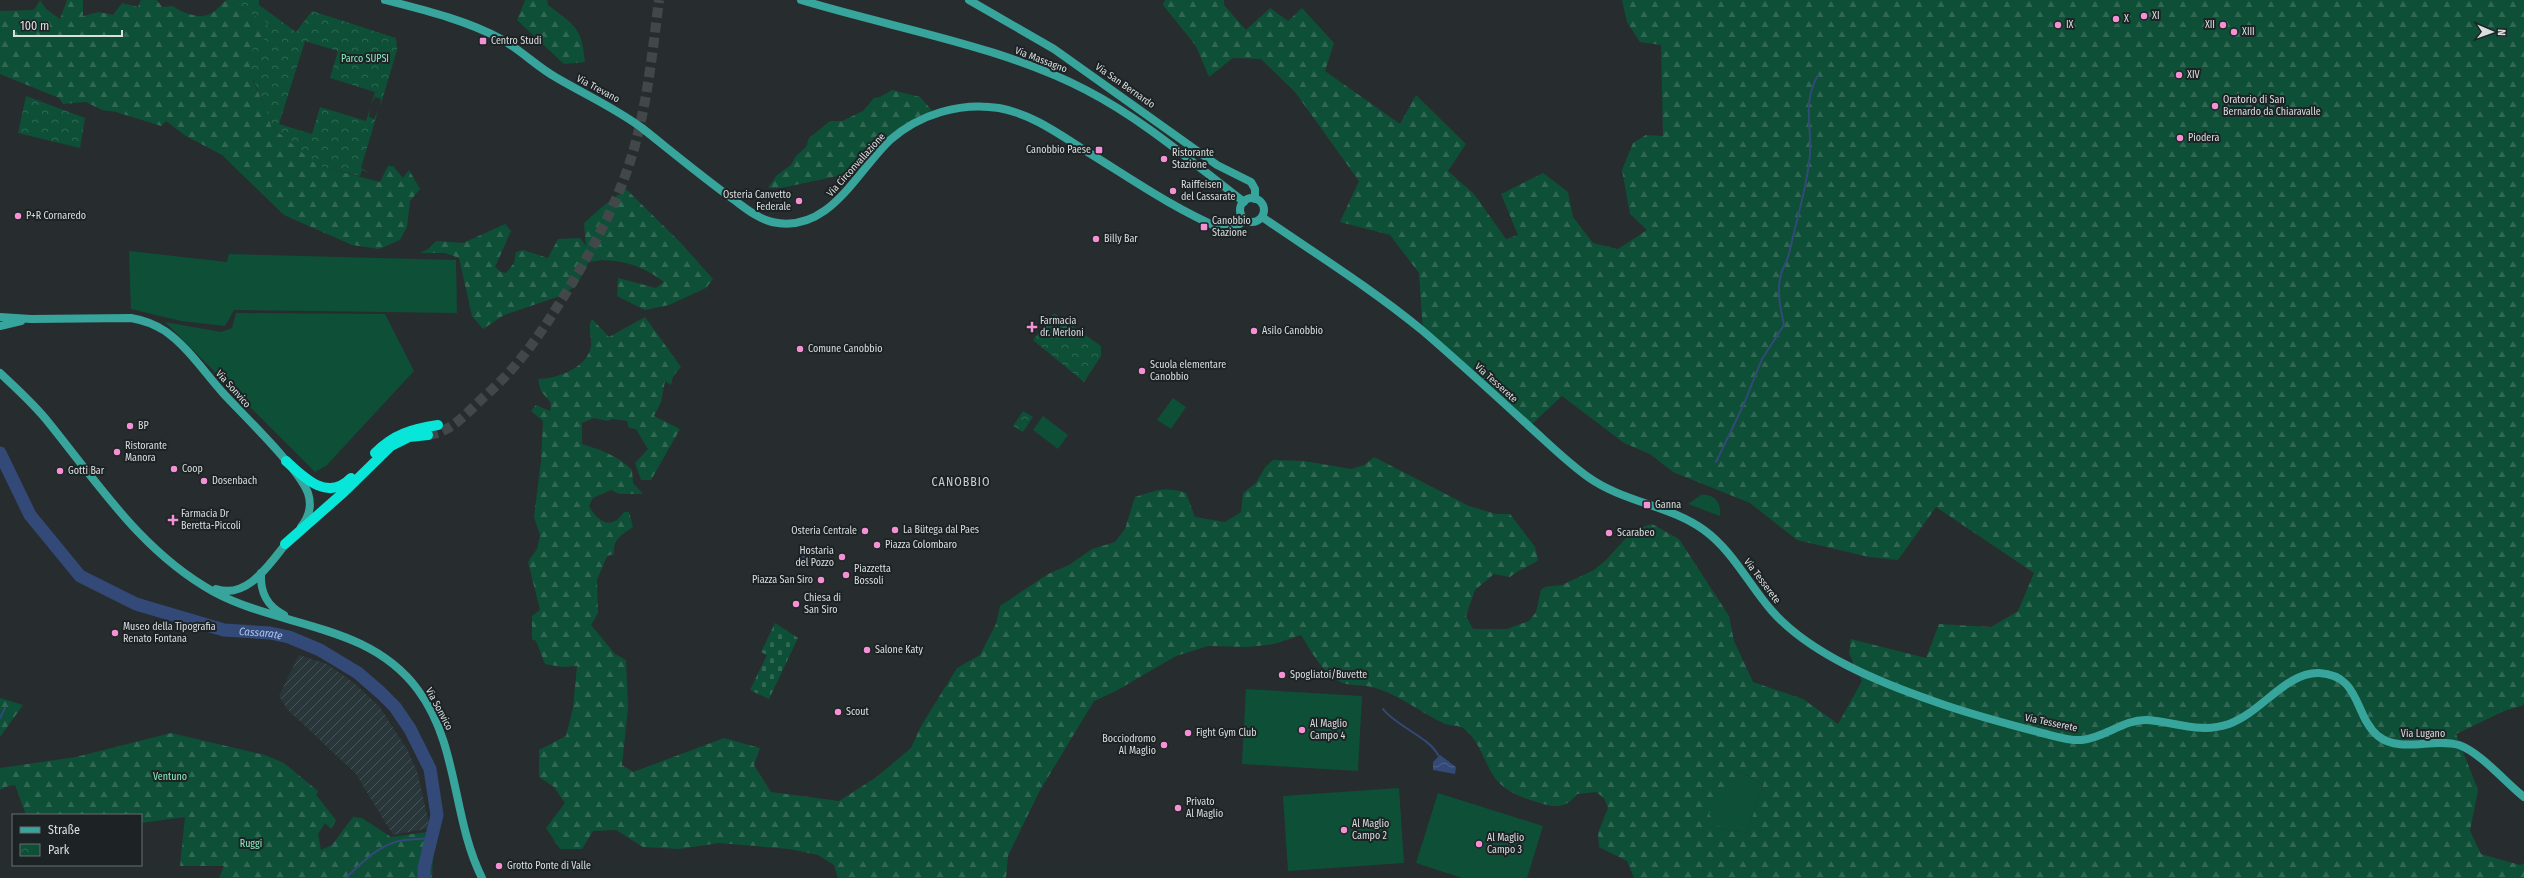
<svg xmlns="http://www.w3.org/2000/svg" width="2524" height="878" font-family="'Fira Sans Condensed',sans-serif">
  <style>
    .industrial { fill: url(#industrial-furrows) }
    .grass { fill: #0e4f37 }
    .forest { fill: url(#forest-firs); fill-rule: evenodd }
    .cemetery { fill: url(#cemetery-stones) }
    .park { fill: url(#park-crowns) }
    .water { fill: url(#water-waves) }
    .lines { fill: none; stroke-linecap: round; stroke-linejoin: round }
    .stream { stroke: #334978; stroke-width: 2 }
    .river { stroke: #334978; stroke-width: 13 }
    .highway-tunnel { stroke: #424849; stroke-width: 10; stroke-dasharray: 10 5; stroke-linecap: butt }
    .secondary { stroke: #38a59d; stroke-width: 8 }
    .highway { stroke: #08e5d9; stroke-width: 10 }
    .poi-dot { fill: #f491d4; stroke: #1d2325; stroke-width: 1.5 }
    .labels { text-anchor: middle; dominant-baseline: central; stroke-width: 4; stroke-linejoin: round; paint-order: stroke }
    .poi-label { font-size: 10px; fill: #dadedf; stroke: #1d2325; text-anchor: start }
    .park-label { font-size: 10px; fill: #87e9bc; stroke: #1d2325 }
    .street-label { font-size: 10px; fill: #dadedf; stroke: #1d2325 }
    .water-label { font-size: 11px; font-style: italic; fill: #adc4f1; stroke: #1d2325 }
    .quarter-label { font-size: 12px; letter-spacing: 1px; fill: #c8d0d2; stroke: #1d2325 }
  </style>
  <defs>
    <pattern id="industrial-furrows" width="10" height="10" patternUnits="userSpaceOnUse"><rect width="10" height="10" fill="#2a373a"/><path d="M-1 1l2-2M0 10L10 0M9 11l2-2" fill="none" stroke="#485456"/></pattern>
    <pattern id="forest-firs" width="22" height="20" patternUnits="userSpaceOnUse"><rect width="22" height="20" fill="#0e4f37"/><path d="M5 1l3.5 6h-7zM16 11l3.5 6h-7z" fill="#306854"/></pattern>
    <pattern id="cemetery-stones" width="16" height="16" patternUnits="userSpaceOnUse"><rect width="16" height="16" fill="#0e4f37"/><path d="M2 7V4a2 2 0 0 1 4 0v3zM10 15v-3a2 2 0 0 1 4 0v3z" fill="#306854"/></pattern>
    <pattern id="park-crowns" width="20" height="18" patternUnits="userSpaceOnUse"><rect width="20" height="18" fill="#0e4f37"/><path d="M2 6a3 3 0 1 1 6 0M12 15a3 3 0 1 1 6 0" fill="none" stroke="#306854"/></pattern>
    <pattern id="water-waves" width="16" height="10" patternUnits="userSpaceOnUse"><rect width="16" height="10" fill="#334978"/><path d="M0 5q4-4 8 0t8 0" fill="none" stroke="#50638b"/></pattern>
  </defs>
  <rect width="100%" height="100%" fill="#272d2e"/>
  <polygon class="industrial" points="299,655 327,664 354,683 379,706 408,751 417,771 430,828 393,835 356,774 287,709 279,696"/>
  <g class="grass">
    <polygon points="129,251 227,262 229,254 456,260 457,313 234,310 225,326 181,321 131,309"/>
    <polygon points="236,313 385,314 414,371 326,466 315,472 165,322 221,332 232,328"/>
    <polygon points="1173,398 1186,407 1171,429 1157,420"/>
    <polygon points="1043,416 1068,435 1058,449 1033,430"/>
    <path d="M1701,495c13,-2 21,8 19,21l-32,-12z"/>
    <polygon points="1246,689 1362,696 1358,771 1242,764"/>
    <polygon points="1740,771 1763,785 1747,833 1721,829 1708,814"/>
    <polygon points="1399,788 1404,863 1288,871 1283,796"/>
    <polygon points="1438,793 1543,826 1527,878 1462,878 1416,863"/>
  </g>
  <g class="forest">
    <path d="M40,0l6,9 14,10 7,-19h16v16l16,-4 14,3 9,-12 16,4 3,-7h16l5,7 11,-1c8,7 28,14 39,7 5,-3 10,-9 14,-13l42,23 -2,15 -6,7 -7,36 16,34 2,11 48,40 61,16 8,-16h5l10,12 6,-8 11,19 -10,12 -3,26 -7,13 -21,9 -27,-4 -68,-30 -62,-60 -36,-19 -20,-15 -5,5 -45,-14 -14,-2 -16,-8 -23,2 -4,-6 -59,-24v-63l34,-1z"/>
    <path d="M525,0h22l1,5c26,20 34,22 37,57l-21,2 -47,-44z"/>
    <path d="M1165,0h59v5l22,25 24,-22 18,13 14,-13 32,35 -9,28 75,53 16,-29 50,49 -18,27 26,23 32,45 12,-4 -17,-41 42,-21 25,19 5,25 20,26 25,6 29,-19 -17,-16 -8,-44 11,-27 13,-8 17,1 -2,-91 -21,-3 -13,-20 -5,-22h902v705l-20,6 -48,23 22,56 -8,41 11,23 39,11 4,-2v15h-890l-7,-17 -28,-14 -1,-14 10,-25 -4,-10 -8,-6 -19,2c-10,13 -19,14 -34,10 -13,-4 -28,-8 -39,-17 -20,-15 -20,-44 -41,-59 -5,-3 -12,-2 -18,-4 -24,-11 -46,-30 -73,-37 -12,-3 -24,0 -35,-7 -16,-10 -26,-29 -36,-45l-27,9 -26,3 -40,-1 -32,10 -62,36 -20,9 -55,91 -31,64 -2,22h-168l-4,-13 -16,-10 -29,-6 -70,-6 -40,6 -36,-2 -27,-17 -23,1 -11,18h-22l-14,-21 19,-25 -11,-16 -15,-10v-27l27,-14 7,-28 4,-42 -15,1 -17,-3 -9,-23 -4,-2v-23l8,-6 -12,-48 9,-13 3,-14 -6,-18 7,-56 2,-40 -12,-10 5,-6 14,6 1,-8 -10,-12 -3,-12c18,0 50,-11 53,-33 1,-10 -4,-18 1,-27l17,18 36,-20 36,50 -8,9 -2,9 -6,-4 -4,21 -7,14 26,13 -29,51h-10l-6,-17 13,-14 -12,-20 -7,-1 -2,-7 -14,-2 -6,2 -13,-3 -12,5v21c19,6 35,11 50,26l1,13 10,11h-24l-8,-4 -18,8 -4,8c9,16 22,25 35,6h5l4,15c-11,8 -20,11 -19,27l-7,2 -10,24 1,33 -7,12 24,29 11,6 2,47 -6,58 11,7 91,-34 36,10 -6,17 17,27 68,9 36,-23 36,-30 10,-22 36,-58 23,-13 16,-31 4,-18 48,-32 21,-9 23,-16 23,-7 10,-13 10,-32c21,-6 29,-11 51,-4l9,24 30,5 16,-10 2,-19 13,-10 10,-17 7,-6 31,1 47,8 13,-4 10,-8 95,49 27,8h14l25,33 3,13c-9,7 -19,9 -28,17l-16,-3 -19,16 -9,26 7,13h34l22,-8 7,-9 5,-22 4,-3 17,-2 32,-15 13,-11 26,-29 19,-6 27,15 50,77 5,25 19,41 50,17 35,25 24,-43 -13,-28 2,-14 75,19 13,-34 52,3 27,-16 16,-38 -98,-66 -38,53 -29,-3 -72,-17 -47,-37 -77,-31 -23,-18 -26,-11 -62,-47 -32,30 -107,-95 -4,-58 -29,-38 -50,-13 19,-41 -64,-89 -34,-33 -28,-1 -24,19 -13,-31 -33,-41zM1740,771l23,14 -16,48 -26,-4 -12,-15z"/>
    <polygon points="892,90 920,97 935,114 910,126 862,171 781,188 768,188 777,175 791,165 796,156 806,147 809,138 830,121 842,121 863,111 874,98 880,97"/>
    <path d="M626,189l54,53 33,37 -7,9 -37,17 -24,5 -28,-14 1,-18 38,10 8,-6c-20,-16 -49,-26 -75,-20l-13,24 -16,10 -56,19 -21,14 -11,-13 -13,-58 -14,-5h-25l8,-4 8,-8 27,2 42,-19 6,7 -16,36 6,5 5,1 8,-10 2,-11 7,-2 25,8 10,-19 22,-1 6,8 -2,-23 18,-16z"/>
    <polygon points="0,698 23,705 0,737"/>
    <polygon points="171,733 265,755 284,763 318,791 316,795 336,820 331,829 325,823 318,834 321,850 332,845 353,817 362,818 391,837 434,831 432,878 219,878 224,866 180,866 185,817 141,823 141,815 26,815 15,785 5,787 0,790 0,768 76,757"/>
  </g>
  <polygon class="cemetery" points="775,623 798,638 769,699 750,690 767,655 761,652"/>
  <g class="park">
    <path d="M226,0h33v5l37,27 16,-21 84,27 1,12 -17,57 1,-8 -6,-2 -4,7 4,-12 -45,-14 8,-27 -33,-10 -26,83 33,10 8,-27 46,14 4,-12 -1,8 5,2 4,-8 -17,57 9,5 -8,-3 -2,6 -42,-10 -47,-40c-4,-26 -29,-51 -18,-78 14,-5 12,-12 15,-25z"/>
    <polygon points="26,96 85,118 80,148 18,133"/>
    <polygon points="1054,313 1101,346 1101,356 1084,382 1033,340"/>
    <polygon points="1023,411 1033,417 1023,432 1013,426"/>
  </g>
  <g class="water">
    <polygon points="803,550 812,559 808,563 799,554"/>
    <polygon points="1440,755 1456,767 1455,774 1433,770 1433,762"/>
  </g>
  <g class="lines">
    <g class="stream">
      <path d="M1716,462l27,-56 19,-47 22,-34c-3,-15 -7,-31 -4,-46 1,-9 7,-17 9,-25 7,-33 18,-66 21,-99 2,-30 -8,-52 8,-80"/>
      <path d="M1383,709c13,17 47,29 55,46"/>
      <polyline points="0,718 5,708"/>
      <path d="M346,878c14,-14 33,-33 53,-37 11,-2 23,-2 34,-3"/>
    </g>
    <path class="river" id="s1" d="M0,453l30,62 50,61 56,28 88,26 46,3 19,4 31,13 38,23 23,20 14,14 15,22 20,40 7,46 -13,53v10"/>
    <path class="highway-tunnel" d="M428,435c25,-3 40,-24 58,-40 33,-29 55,-62 78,-99 21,-34 41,-70 56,-107 25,-60 31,-126 39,-189"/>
    <g class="secondary">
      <path d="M385,0c39,10 81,20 116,39 20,11 36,28 56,39 29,17 58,30 85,50 29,23 58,47 88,69 13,9 26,21 42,25 57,13 84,-50 118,-82 30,-26 70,-38 109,-32 33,6 60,26 87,43 44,27 88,58 136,78l12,-1 11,-8"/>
      <path d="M801,0c92,28 201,46 285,90 58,30 107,73 158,112"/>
      <polyline points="969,0 1054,49 1217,165 1251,182 1255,189 1255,199"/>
      <circle cx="1252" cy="210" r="12"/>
      <path d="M1262,217c54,37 110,72 161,114 36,31 72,64 107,96 19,17 37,35 58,50 35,25 81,28 116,53 29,21 45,55 68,81 39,44 109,72 164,91 33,12 68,21 102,30 14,3 29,9 44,8 23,-2 42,-21 65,-20 29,2 53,14 82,4 33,-12 57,-52 90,-51 42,2 35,43 59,63 23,18 55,1 81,9 22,8 46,37 65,52"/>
      <path d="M0,317l31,2 100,-1c12,2 23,6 34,13 23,16 40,42 58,62 21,23 75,74 85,100 4,12 1,24 -7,34"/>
      <polyline points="0,326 21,321"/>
      <path d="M0,373c17,16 35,32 49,50 50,62 94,130 165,169 67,36 155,31 204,98 41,55 34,128 64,188"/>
      <path d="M261,573c-1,20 6,33 23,42"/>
      <path d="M216,589c33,11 55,-28 73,-49"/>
    </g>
    <g class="highway">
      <path d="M375,453c19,-19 37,-24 63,-28"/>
      <path d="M286,461c18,17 42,41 65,17"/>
      <polyline points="285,544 344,492 391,446 409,437 428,435"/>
    </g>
  </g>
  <g class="poi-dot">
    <circle cx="2144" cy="16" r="4"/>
    <circle cx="2116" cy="19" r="4"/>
    <circle cx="2058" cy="25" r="4"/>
    <circle cx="2223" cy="25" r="4"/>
    <circle cx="2234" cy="32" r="4"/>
    <rect x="479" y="37" width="8" height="8" rx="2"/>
    <circle cx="2179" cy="75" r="4"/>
    <circle cx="2215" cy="106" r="4"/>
    <circle cx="2180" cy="138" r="4"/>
    <rect x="1095" y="146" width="8" height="8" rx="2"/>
    <circle cx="1164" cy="159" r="4"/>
    <circle cx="1173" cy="191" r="4"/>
    <circle cx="799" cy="201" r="4"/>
    <circle cx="18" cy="216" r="4"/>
    <rect x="1200" y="223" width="8" height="8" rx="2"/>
    <circle cx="1096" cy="239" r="4"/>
    <path d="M1030 321h4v4h4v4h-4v4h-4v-4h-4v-4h4z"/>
    <circle cx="1254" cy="331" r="4"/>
    <circle cx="800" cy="349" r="4"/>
    <circle cx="1142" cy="371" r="4"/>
    <circle cx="130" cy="426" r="4"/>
    <circle cx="117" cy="452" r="4"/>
    <circle cx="174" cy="469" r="4"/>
    <circle cx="60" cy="471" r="4"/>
    <circle cx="204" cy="481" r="4"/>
    <rect x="1643" y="501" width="8" height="8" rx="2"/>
    <path d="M171 514h4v4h4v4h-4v4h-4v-4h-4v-4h4z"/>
    <circle cx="895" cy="530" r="4"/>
    <circle cx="865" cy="531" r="4"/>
    <circle cx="1609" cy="533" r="4"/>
    <circle cx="877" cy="545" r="4"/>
    <circle cx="842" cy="557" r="4"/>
    <circle cx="846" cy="575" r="4"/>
    <circle cx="821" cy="580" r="4"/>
    <circle cx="796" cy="604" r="4"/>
    <circle cx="115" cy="633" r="4"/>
    <circle cx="867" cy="650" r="4"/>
    <circle cx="1282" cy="675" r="4"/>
    <circle cx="838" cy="712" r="4"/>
    <circle cx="1302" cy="730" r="4"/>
    <circle cx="1188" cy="733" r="4"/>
    <circle cx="1164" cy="745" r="4"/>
    <circle cx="1178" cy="808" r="4"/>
    <circle cx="1344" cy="830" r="4"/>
    <circle cx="1479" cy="844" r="4"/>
    <circle cx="499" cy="866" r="4"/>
  </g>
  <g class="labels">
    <g class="poi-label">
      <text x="2152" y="16">XI</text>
      <text x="2124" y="19">X</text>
      <text x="2066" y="25">IX</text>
      <text x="2215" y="25" text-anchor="end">XII</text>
      <text x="2242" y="32">XIII</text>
      <text x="491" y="41">Centro Studi</text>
      <text x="2187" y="75">XIV</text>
      <text x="2223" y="100">Oratorio di San<tspan x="2223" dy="12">Bernardo da Chiaravalle</tspan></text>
      <text x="2188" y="138">Piodera</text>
      <text x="1091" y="150" text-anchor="end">Canobbio Paese</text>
      <text x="1172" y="153">Ristorante<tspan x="1172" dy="12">Stazione</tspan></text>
      <text x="1181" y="185">Raiffeisen<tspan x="1181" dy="12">del Cassarate</tspan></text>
      <text x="791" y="195" text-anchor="end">Osteria Canvetto<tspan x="791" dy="12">Federale</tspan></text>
      <text x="26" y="216">P+R Cornaredo</text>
      <text x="1212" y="221">Canobbio<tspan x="1212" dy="12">Stazione</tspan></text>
      <text x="1104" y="239">Billy Bar</text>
      <text x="1040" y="321">Farmacia<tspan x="1040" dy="12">dr. Merloni</tspan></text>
      <text x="1262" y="331">Asilo Canobbio</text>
      <text x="808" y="349">Comune Canobbio</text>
      <text x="1150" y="365">Scuola elementare<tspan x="1150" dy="12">Canobbio</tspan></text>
      <text x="138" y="426">BP</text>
      <text x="125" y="446">Ristorante<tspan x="125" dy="12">Manora</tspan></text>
      <text x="182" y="469">Coop</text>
      <text x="68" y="471">Gotti Bar</text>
      <text x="212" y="481">Dosenbach</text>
      <text x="1655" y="505">Ganna</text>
      <text x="181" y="514">Farmacia Dr<tspan x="181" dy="12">Beretta-Piccoli</tspan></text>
      <text x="903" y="530">La Bütega dal Paes</text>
      <text x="857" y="531" text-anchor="end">Osteria Centrale</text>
      <text x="1617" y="533">Scarabeo</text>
      <text x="885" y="545">Piazza Colombaro</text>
      <text x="834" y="551" text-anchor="end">Hostaria<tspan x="834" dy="12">del Pozzo</tspan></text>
      <text x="854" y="569">Piazzetta<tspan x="854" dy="12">Bossoli</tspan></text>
      <text x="813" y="580" text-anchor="end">Piazza San Siro</text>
      <text x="804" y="598">Chiesa di<tspan x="804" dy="12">San Siro</tspan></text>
      <text x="123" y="627">Museo della Tipografia<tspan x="123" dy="12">Renato Fontana</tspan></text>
      <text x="875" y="650">Salone Katy</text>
      <text x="1290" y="675">Spogliatoi/Buvette</text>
      <text x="846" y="712">Scout</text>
      <text x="1310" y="724">Al Maglio<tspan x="1310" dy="12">Campo 4</tspan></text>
      <text x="1196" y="733">Fight Gym Club</text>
      <text x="1156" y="739" text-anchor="end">Bocciodromo<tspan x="1156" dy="12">Al Maglio</tspan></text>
      <text x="1186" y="802">Privato<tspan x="1186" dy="12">Al Maglio</tspan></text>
      <text x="1352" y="824">Al Maglio<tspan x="1352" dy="12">Campo 2</tspan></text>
      <text x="1487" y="838">Al Maglio<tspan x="1487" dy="12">Campo 3</tspan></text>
      <text x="507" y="866">Grotto Ponte di Valle</text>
    </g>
    <g class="park-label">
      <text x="365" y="59">Parco SUPSI</text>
      <text x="170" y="777">Ventuno</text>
      <text x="251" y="844">Ruggi</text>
    </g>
    <g class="street-label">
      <text transform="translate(1041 60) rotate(21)">Via Massagno</text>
      <text transform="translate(1125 86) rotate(35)">Via San Bernardo</text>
      <text transform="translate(598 89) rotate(28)">Via Trevano</text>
      <text transform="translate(856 165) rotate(-48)">Via Circonvallazione</text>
      <text transform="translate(1496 383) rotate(42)">Via Tesserete</text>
      <text transform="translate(233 389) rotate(48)">Via Sonvico</text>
      <text transform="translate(1762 581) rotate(53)">Via Tesserete</text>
      <text transform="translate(439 709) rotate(62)">Via Sonvico</text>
      <text transform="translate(2051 723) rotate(12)">Via Tesserete</text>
      <text x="2423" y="734">Via Lugano</text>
    </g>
    <g class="water-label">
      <text stroke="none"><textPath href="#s1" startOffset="339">Cassarate</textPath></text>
    </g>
    <g class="quarter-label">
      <text x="961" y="482">CANOBBIO</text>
    </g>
  </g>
  <rect x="12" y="814" width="130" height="52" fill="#1d2325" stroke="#696e6f"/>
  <rect x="20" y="827" width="20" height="6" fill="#38a59d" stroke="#696e6f"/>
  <text x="48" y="834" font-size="12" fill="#dadedf">Straße</text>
  <rect x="20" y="844" width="20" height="12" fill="url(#park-crowns)" stroke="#696e6f"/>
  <text x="48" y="854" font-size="12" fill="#dadedf">Park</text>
  <g transform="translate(2492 32) rotate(92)" stroke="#1d2325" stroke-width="3" paint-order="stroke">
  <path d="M0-3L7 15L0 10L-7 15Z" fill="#dadedf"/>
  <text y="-6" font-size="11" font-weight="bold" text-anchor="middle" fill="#dadedf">N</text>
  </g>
  <path d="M14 30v6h108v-6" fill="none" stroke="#dadedf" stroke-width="2"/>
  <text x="20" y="30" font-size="12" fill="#dadedf" stroke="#1d2325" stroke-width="3" paint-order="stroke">100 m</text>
</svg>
